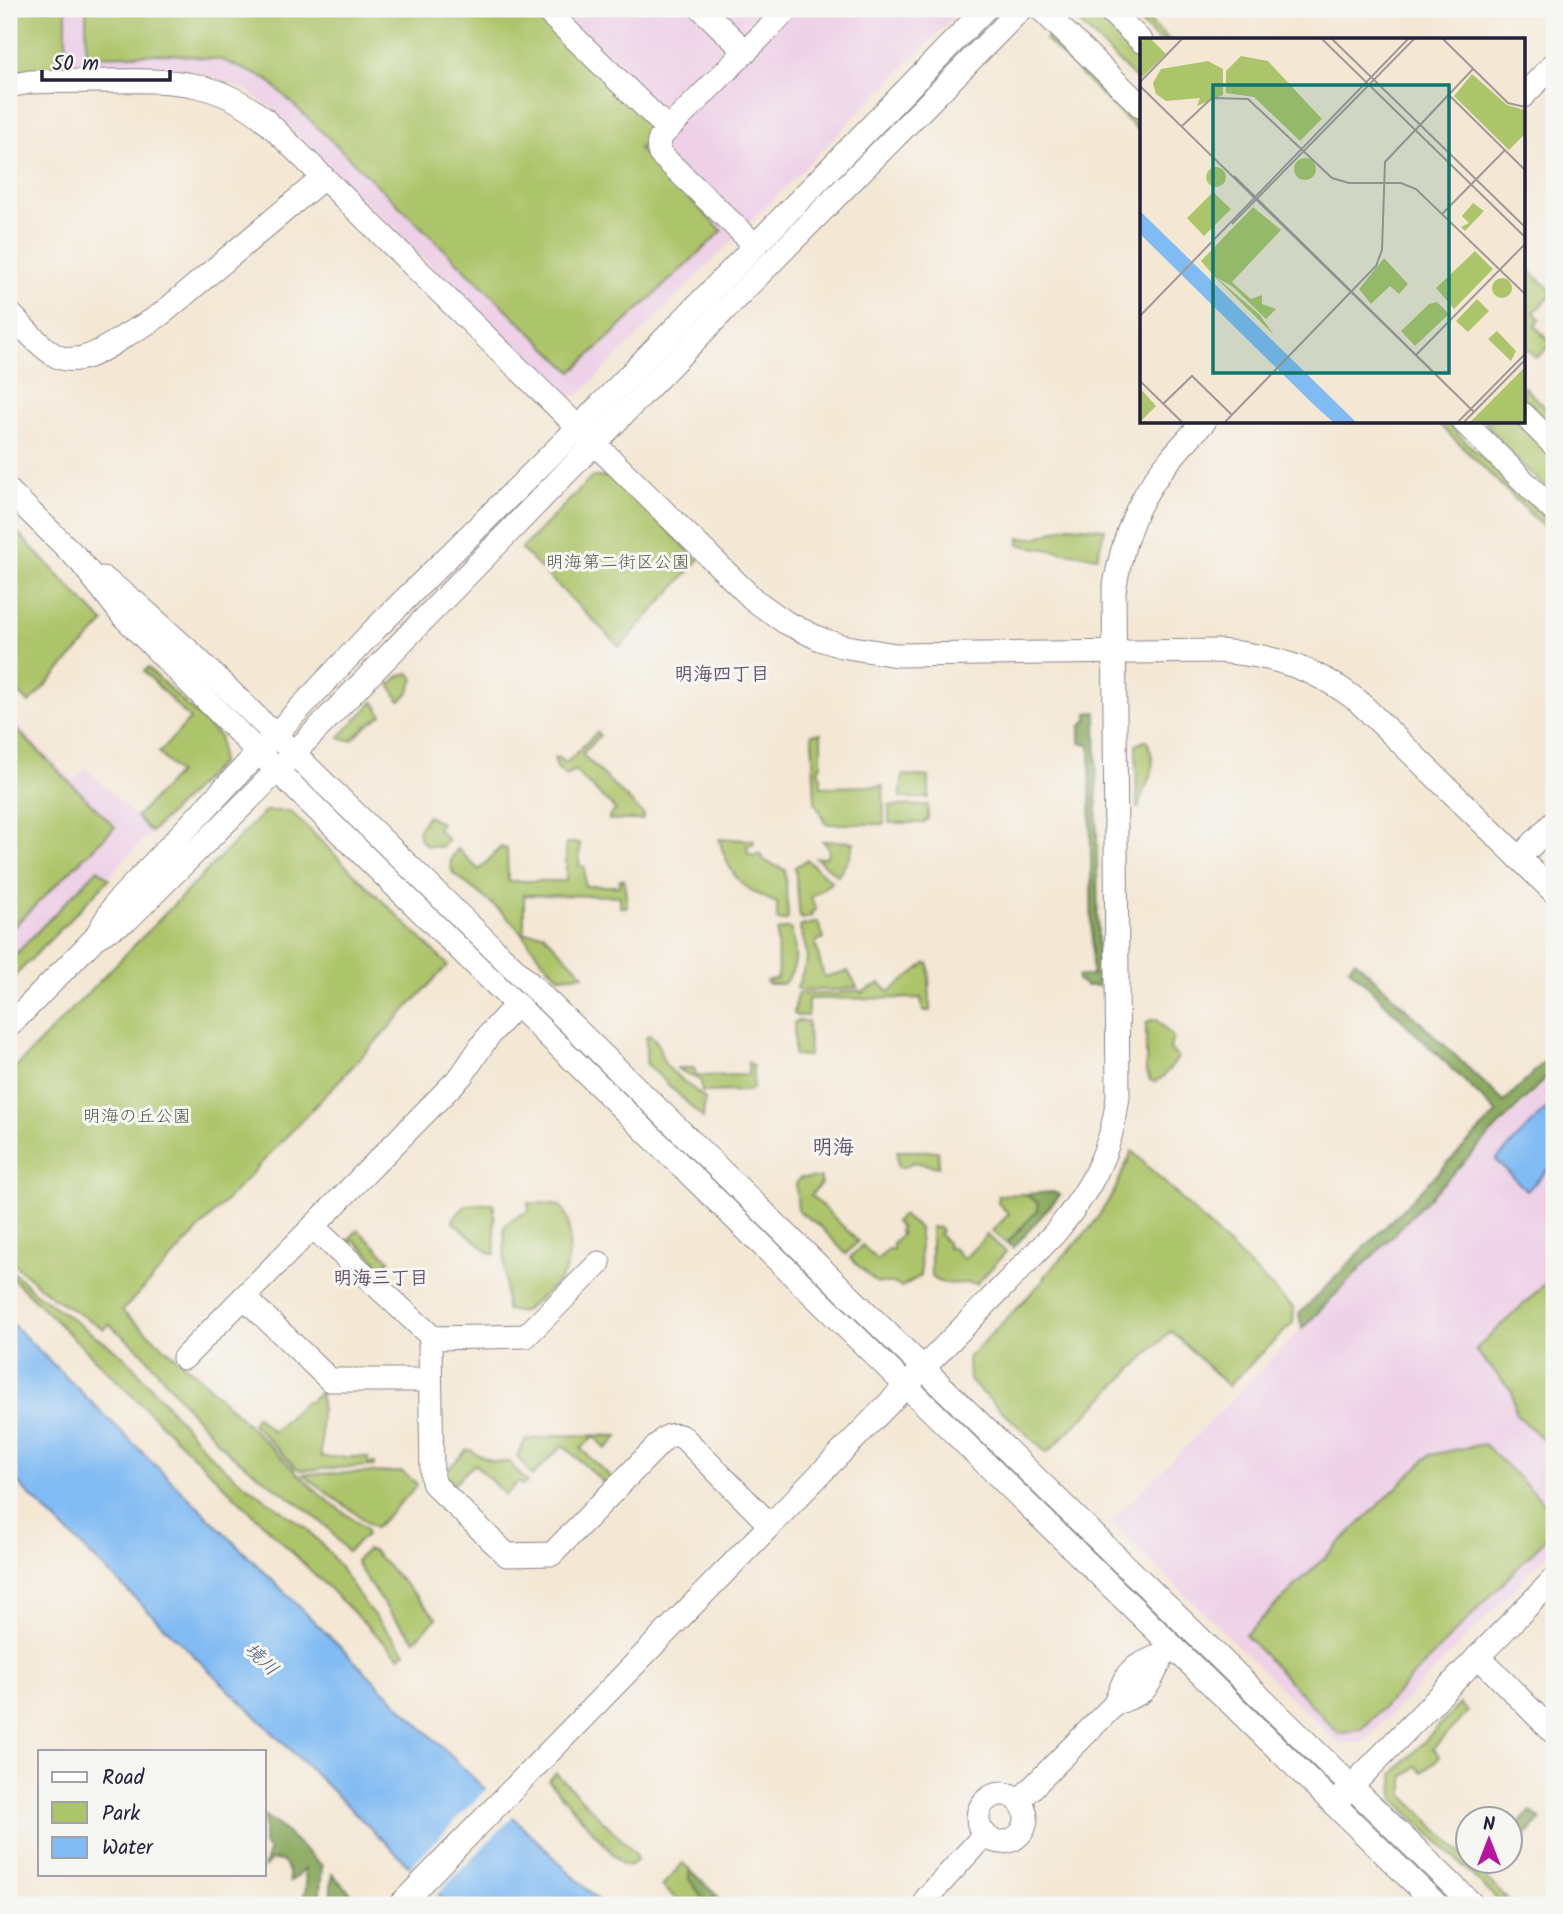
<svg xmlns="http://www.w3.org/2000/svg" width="1563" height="1914" font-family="Kalam,'Klee One',sans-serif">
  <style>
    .built { fill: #eed0e7 }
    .green { fill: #adc56a; stroke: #687452; stroke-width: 2 }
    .forest { fill: #8aaa5e; stroke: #56664c; stroke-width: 2 }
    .water { fill: #81bbf3; stroke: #526e97; stroke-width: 2 }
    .pier { fill: #f4e7d4 }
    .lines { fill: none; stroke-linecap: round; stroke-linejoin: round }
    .minor-casing { stroke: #8b8488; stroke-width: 25 }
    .minor { stroke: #fff; stroke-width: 23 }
    .labels { text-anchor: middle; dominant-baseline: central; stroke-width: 6; stroke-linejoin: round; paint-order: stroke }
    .park-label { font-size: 18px; fill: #535b4b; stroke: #f6f6f2 }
    .neighbourhood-label { font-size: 19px; font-weight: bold; fill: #65506b; stroke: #f6f6f2 }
    .water-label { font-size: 19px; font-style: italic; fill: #43587b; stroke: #f6f6f2 }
    .quarter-label { font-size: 21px; font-weight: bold; fill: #65506b; stroke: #f6f6f2 }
    .inset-road { fill: none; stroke: #a09897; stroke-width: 2 }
    .view { fill: #0f766e; fill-opacity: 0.15; stroke: #0f766e; stroke-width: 3.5 }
    .inset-edge { fill: none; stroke: #22223b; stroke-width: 3.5 }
  </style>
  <rect width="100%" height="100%" fill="#f6f6f2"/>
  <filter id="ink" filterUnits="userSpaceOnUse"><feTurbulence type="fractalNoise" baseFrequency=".0143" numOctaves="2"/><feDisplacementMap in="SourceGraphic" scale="14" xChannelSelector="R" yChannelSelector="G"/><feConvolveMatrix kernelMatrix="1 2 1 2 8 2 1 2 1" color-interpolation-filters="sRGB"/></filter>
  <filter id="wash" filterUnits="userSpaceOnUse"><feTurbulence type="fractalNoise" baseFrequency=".00686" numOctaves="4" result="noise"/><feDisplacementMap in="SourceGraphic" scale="28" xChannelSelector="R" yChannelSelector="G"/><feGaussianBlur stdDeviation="1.57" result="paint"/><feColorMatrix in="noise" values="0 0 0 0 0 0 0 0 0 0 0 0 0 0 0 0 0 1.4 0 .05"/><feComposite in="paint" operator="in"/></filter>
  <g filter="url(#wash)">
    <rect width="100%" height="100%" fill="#f4e7d4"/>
    <g class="built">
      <polygon points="9,9 962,9 578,396 564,397 270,108 248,91 215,77 173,68 34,69 9,72"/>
      <polygon points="9,718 73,781 86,768 151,832 9,980"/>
      <polygon points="1554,1073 1554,1548 1363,1743 1337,1743 1111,1522"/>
    </g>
    <g class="green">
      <polygon points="9,9 66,9 66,69 9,72"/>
      <polygon points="86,9 533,9 654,126 652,136 639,149 722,231 572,372 267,79 222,60 171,54 86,56"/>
      <polygon points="1074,9 1095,9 1141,54 1141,84 1069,12"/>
      <polygon points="1127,9 1136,9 1169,40 1158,40"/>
      <polygon points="1051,34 1141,121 1141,133 1045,39"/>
      <polygon points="1523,251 1530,258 1523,265 1554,293 1534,312 1540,319 1535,326 1552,344 1536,358 1523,344"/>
      <polygon points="1523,386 1554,416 1554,428 1523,397"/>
      <polygon points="1437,422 1446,422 1554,527 1554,537"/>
      <polygon points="1485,422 1517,422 1554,458 1554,496 1511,454"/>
      <polygon points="592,477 612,477 699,560 620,647 521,549"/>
      <polygon points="1068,526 1105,529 1097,557 1019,545 1019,538 1036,538"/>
      <polygon points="9,534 19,534 104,623 29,703 9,682"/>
      <polygon points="148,668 220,737 221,763 151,832 136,817 178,773 159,753 190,719 144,671"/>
      <polygon points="410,673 414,679 409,692 402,700 399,700 390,685 400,675"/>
      <polygon points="374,701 382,715 368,725 352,740 343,740 339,737"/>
      <polygon points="9,722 115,827 9,931"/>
      <polygon points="597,732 600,736 582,754 644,815 642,820 609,820 609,816 616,810 574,770 567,776 557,768 554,758 557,757 566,763"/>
      <polygon points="821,733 821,764 818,771 821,776 821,787 883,786 884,824 826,824 815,802 812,734"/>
      <path d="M1147,740c3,10 7,19 5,29 -2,14 -12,24 -13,38l-2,1 -1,-63z"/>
      <polygon points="903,775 929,777 929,798 900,798"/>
      <polygon points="928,805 928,819 923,823 889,823 889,806"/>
      <polygon points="265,811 290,811 448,965 122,1311 199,1377 319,1494 366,1529 366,1535 347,1552 328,1528 312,1514 230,1454 190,1411 142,1352 109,1324 104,1329 52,1297 9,1260 9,1074"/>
      <polygon points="427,816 441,823 437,829 448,840 441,847 427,846 420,839 418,831"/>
      <path d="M719,839l34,1 1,3 -7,3 1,7 6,3 5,-3 6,8 20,9 3,48 -3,3 -8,-1v-17c-37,-15 -47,-26 -58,-64z"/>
      <polygon points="370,841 799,1259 826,1294 408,888"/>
      <polygon points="823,841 854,842 849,858 838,876 816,858 827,857 829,848"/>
      <path d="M566,843h14l-1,23 6,1v19h34l1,-7h4l3,28h-7v-11l-96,-1v38h19l41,42 -24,2c-22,-16 -31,-39 -51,-58 -17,-17 -38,-31 -56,-46 -4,-11 -3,-15 5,-24l21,21 22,-23 6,2 1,32h58z"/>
      <polygon points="807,860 832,882 811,897 816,910 811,912 812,916 802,919 800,917 795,867"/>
      <polygon points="98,869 109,879 9,982 9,961"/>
      <polygon points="818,922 824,938 815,942 824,977 848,971 857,987 840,990 799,990 797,988 807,960 806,949 800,928 801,926"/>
      <path d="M788,928l3,2c5,21 9,37 -8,54h-14l-3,-3 12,-3 -1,-47z"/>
      <polygon points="926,963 929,964 930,1011 923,1011 921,998 808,999 808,1016 797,1016 794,1014 797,994 836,994 859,990 861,993 880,983 889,992"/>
      <polygon points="1151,1020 1157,1020 1173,1037 1170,1049 1178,1058 1163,1077 1155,1082 1150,1080 1146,1072 1146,1024"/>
      <polygon points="797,1021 808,1021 809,1056 794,1055 794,1023"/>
      <path d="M649,1035c14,8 9,17 16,29 4,7 32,27 40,35l-2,19 -57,-55v-25z"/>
      <polygon points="748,1062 753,1066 753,1088 748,1091 702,1092 701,1081 676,1068 694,1068 696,1076 748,1075"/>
      <polygon points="897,1151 938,1151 939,1167 913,1162 905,1167 898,1167"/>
      <polygon points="1132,1151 1294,1309 1293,1323 1228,1386 1171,1331 1047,1453 969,1380 968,1358 1044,1280 1043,1278 1092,1226 1114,1192"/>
      <polygon points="800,1178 821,1178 821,1184 811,1195 858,1241 846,1254 820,1226 798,1211 796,1184"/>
      <polygon points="1025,1194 1038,1203 1038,1210 1007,1243 992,1231 1009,1214 998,1203 998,1195"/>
      <polygon points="494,1203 495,1254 491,1254 453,1222 454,1217 467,1205"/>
      <path d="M528,1203c10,1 25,-2 33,4 11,8 10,53 4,64 -7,15 -27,28 -40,39l-7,2 -12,-2 -2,-83 7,-7 18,-9z"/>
      <polygon points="902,1215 919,1228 921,1276 901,1287 893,1283 877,1283 850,1258 862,1245 877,1260 888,1249 893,1249 893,1243 902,1234 899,1231 901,1228 895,1222"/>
      <path d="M931,1227l8,1 3,3 -3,3 8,9 1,5h5l11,11 23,-24 19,17 -29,32c-17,-4 -31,5 -45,-7l-1,-5z"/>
      <polygon points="358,1230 390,1260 374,1275 369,1269 376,1261 354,1240 347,1247 344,1244"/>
      <polygon points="12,1271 34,1292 125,1357 209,1454 235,1477 307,1529 329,1552 367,1607 405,1652 399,1657 9,1275"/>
      <polygon points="1554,1275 1554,1450 1516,1414 1512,1391 1475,1350"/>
      <polygon points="319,1393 321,1394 321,1457 368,1457 368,1463 374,1463 374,1466 302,1470 296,1468 252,1423 256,1416 273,1432 306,1401 309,1402"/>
      <polygon points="554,1435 619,1436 606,1449 594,1436 581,1449 614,1480 607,1486 563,1445 532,1476 517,1456 526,1440 551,1437"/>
      <polygon points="1484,1444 1554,1512 1554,1530 1362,1729 1339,1734 1245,1635 1430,1455"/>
      <path d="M467,1450h4c17,11 17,12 38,12l18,20 -4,4 -5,-4 -13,13 -30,-31 -22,20 -6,-7 -1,-6z"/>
      <polygon points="1008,1464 1321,1768 1316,1774 1042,1507"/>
      <path d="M402,1472l15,12 -1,3 -41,41c-8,-3 -11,-9 -18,-14 -19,-13 -37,-25 -54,-40z"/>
      <polygon points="367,1550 373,1551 437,1618 415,1640 391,1614 357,1565 356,1560"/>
      <polygon points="1460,1704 1468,1712 1433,1748 1440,1756 1423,1773 1416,1766 1404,1776 1404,1796 1513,1905 1503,1905 1394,1799 1393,1774"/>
      <polygon points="556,1773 635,1853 637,1860 629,1866 622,1864 548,1780"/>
      <polygon points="683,1863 689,1869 689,1879 706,1902 718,1897 726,1905 683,1905 662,1886"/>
    </g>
    <g class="forest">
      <polygon points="1096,712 1098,986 1086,986 1078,980 1078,976 1092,976 1090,744 1080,743 1080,727 1087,720 1087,713"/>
      <polygon points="1355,960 1504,1102 1554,1052 1554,1069 1302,1329 1299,1314 1497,1113 1349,968"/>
      <polygon points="1053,1192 1060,1195 1013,1248 1007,1243 1038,1210 1038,1203 1025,1194"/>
      <polygon points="1531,1811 1541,1820 1511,1851 1511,1832"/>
      <path d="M264,1816l12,7 46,43 -3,39h-18l5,-17 -1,-19 -15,13c-1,-14 -4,-25 -20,-21l-6,7 5,-18 -5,-5z"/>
      <polygon points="689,1869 718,1897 706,1902 689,1879"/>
      <polygon points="332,1874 355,1897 347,1905 330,1905"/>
    </g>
    <g class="water">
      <polygon points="1549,1106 1554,1111 1554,1163 1527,1191 1496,1160"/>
      <polygon points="9,1321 518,1822 603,1905 449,1905 9,1475"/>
    </g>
    <polygon class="pier" points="488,1787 515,1814 435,1897 407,1870"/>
  </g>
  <g filter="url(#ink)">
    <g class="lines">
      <defs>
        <g id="minor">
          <path d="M545,9l123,120c-8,8 -12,13 -8,25l95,91"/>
          <polyline points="702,9 746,52"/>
          <polyline points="1041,9 1141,106"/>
          <polyline points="1108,9 1141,41"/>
          <path d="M9,86l21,-4c28,-1 57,-1 86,-1 58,-1 101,0 148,38l490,481 31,22 35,17 21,7 55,9 323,-4c52,4 97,17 139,50l196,191"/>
          <polyline points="1523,96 1554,64"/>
          <polyline points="668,129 788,9"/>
          <path d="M9,313c14,13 28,31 44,41 25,16 54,-7 75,-20 13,-7 25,-13 37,-23l158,-133"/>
          <polyline points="1523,414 1554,445"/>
          <polyline points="1464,422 1554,511"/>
          <polyline points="9,491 80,561 123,616 259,753 1437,1905"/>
          <polyline points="103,578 137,604 191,653 1473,1905"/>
          <polyline points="1519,858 1554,822"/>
          <polyline points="98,936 128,919 258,790 737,297 1021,9"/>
          <polyline points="9,1026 95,938 115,904 374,630 578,428 985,9"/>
          <polyline points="313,1227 433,1338"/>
          <path d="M599,1263l-73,73 -93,2 -3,8 2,132 2,6 73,71 45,-1 113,-116c7,-4 12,-4 19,0l86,87"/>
          <polyline points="244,1297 330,1380 430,1380"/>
          <polyline points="184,1358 462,1075 489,1035 517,1004"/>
          <path d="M1161,1655c-34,15 -33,14 -46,49 8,-4 19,-7 26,-12 13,-9 17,-34 29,-48"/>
          <polyline points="1478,1656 1554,1733"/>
          <circle cx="1002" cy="1818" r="24"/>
          <polyline points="1341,1797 1554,1579"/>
          <polyline points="1019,1801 1115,1704"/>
          <polyline points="927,1898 985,1834"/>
          <path d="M400,1905l654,-671c36,-43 57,-80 64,-137l-4,-506c13,-79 35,-112 90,-169"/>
        </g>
      </defs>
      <use href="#minor" class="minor-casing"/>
      <use href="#minor" class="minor"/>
    </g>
  </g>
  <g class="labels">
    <g class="park-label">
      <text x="618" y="563">明海第二街区公園</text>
      <text x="137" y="1117">明海の丘公園</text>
    </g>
    <g class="neighbourhood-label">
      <text x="722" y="675">明海四丁目</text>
      <text x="381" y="1279">明海三丁目</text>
    </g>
    <g class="water-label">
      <text transform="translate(261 1660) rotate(44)">境川</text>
    </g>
    <g class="quarter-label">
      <text x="833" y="1148">明海</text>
    </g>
  </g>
  <g transform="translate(1140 38)">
    <rect width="385" height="385" fill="#f4e7d4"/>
    <path d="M4,1h7l15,15 -26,25v-36zM101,18l27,5 54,58 -22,22 -46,-44 -28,-4v-22zM68,23l15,8v26l-26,11 3,-8 -34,3 -10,-7 -3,-11 8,-14zM332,36l35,31 18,5v24l-16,16 -55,-54zM154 131a11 11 0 1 1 22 0a11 11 0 1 1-22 0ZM66 139a10 10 0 1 1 20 0a10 10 0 1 1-20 0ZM73,154l18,17 -27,27 -17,-18zM333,165l11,8 -19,20 -4,-4 8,-4 -7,-7zM113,169l28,23 -49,52 19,17 11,-4v9l14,5 -10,10 -33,-32 -17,-10 44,38 14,20 -59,-58 -14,-16zM335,213l18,18 -39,40 -18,-21zM244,220l24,26 -9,10 -9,-8 -19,18 -12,-15zM352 250a10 10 0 1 1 20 0a10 10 0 1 1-20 0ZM337,261l12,12 -21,21 -12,-11zM297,264l12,12 -34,32 -14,-15 28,-27zM357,293l19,20 -5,10 -23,-22zM385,329v55h-55zM0,350l16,18 -16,16z" fill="#adc56a"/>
    <path d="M0,173l216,211h-23l-19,-17 -174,-171z" fill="#81bbf3"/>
    <path class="inset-road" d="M182,1l203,198M192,1l193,188M303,1l65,64 17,4M0,44l42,-43M0,48l334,326M308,56l77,76M42,88l30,-28 36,1 84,79 17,5h52l15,6 109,105M94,138l240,236M302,176l63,-64M92,186l182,-185M0,278l268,-277M275,318l110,-112M0,343l42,41M23,366l29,-28 40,39M85,384l151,-156 6,-16 3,-88 88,-93M318,384l67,-68M324,384l61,-62"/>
    <path class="view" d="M73,47h236v288h-236z"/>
    <rect width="385" height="385" class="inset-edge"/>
  </g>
  <rect width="1563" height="1914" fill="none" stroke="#f6f6f2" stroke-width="35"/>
  <rect x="38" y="1750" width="228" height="126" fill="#f6f6f2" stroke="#a1a1a9" stroke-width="2"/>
  <rect x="52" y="1772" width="35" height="10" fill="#ffffff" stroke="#a1a1a9" stroke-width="2"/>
  <text x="102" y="1784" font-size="21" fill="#22223b">Road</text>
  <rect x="52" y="1802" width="35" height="21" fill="#adc56a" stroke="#a1a1a9" stroke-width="2"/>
  <text x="102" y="1820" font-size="21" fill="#22223b">Park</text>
  <rect x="52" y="1837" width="35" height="21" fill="#81bbf3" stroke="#a1a1a9" stroke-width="2"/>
  <text x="102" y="1854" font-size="21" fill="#22223b">Water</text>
  <g transform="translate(1489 1840)"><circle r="33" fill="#f6f6f2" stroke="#a1a1a9" stroke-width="2"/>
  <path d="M0-5L12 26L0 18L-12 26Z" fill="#b5179e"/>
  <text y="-10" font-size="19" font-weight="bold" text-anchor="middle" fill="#22223b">N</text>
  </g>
  <path d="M42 70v10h128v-10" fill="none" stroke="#22223b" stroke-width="3.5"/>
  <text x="52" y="70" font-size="21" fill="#22223b" stroke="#f6f6f2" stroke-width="5" paint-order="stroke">50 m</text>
</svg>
